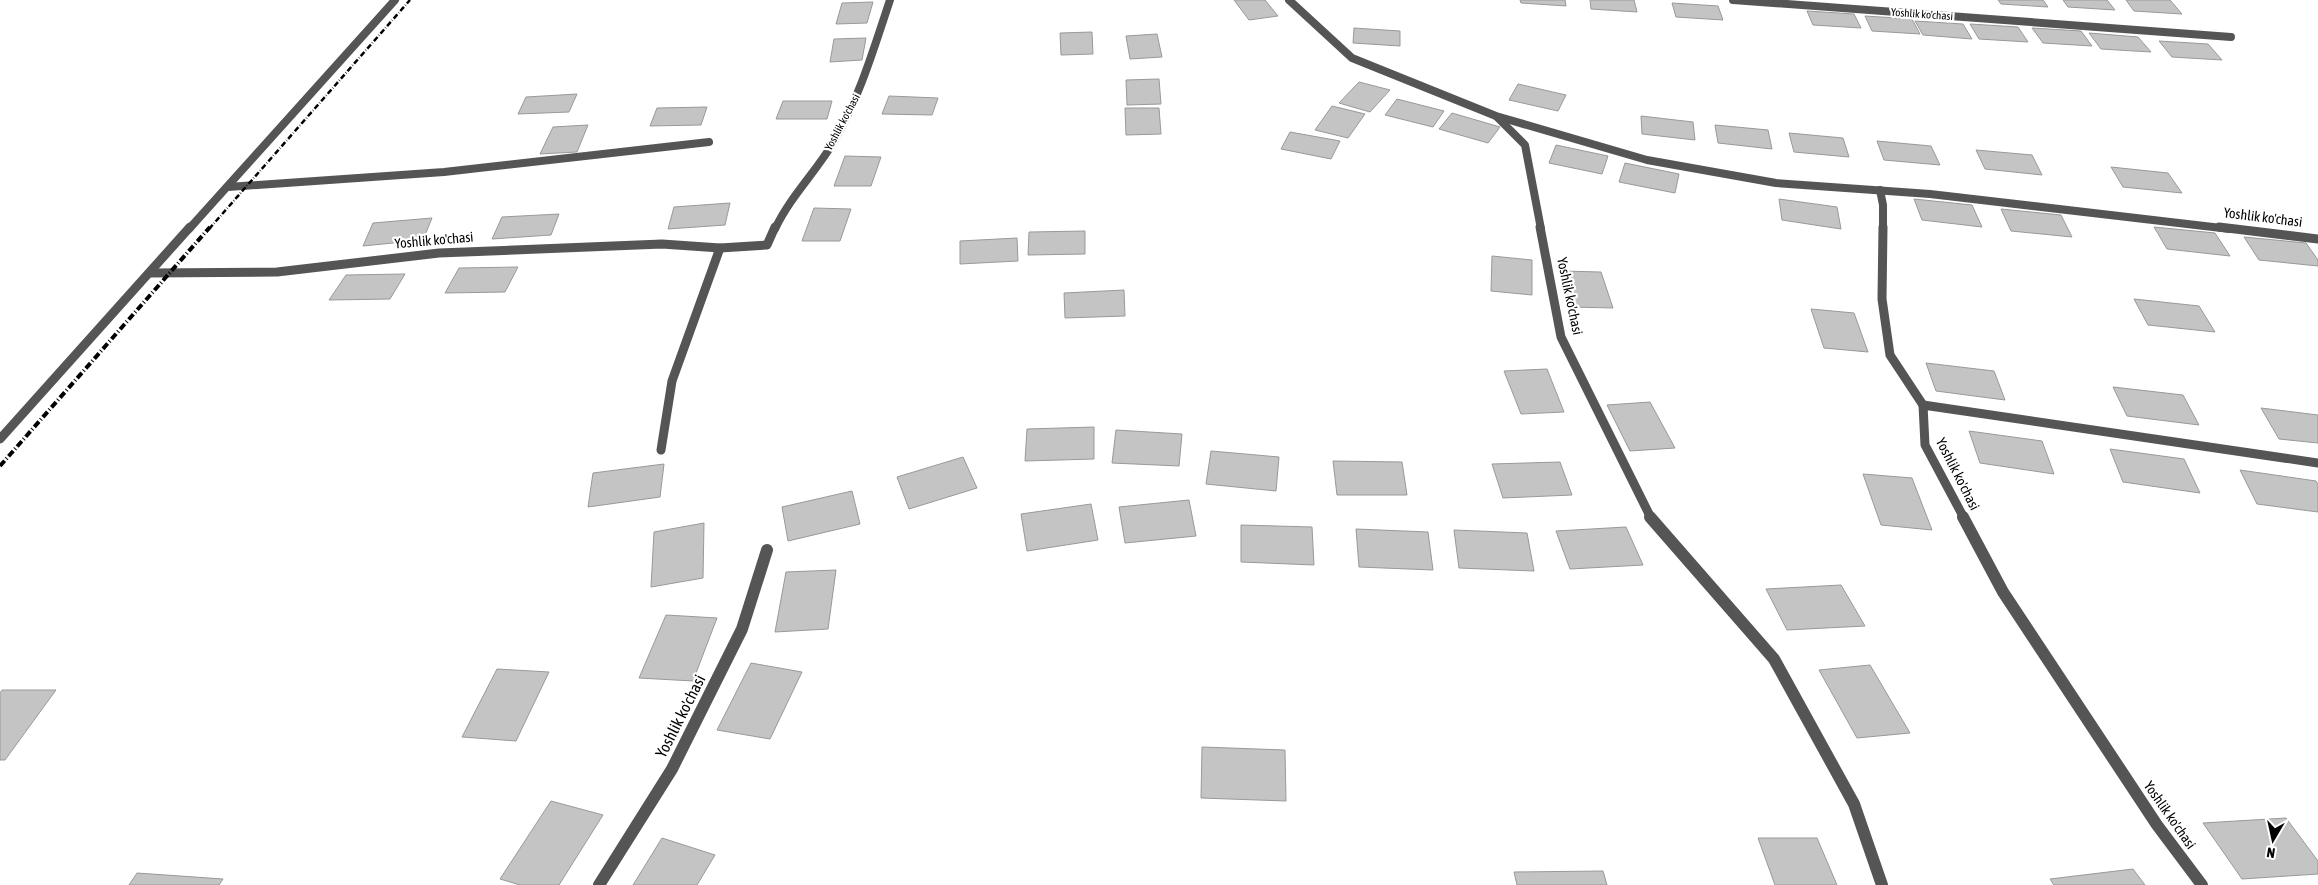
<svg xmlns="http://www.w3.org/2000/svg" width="2318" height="885" font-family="'Asap Condensed',sans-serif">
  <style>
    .building { fill: #c4c4c4; stroke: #999 }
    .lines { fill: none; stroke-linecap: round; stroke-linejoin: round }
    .minor-far2 { stroke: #555; stroke-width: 8 }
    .minor-far1 { stroke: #555; stroke-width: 9 }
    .minor { stroke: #555; stroke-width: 12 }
    .rail-far1 { stroke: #000; stroke-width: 2.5; stroke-dasharray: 5.5 2 0.5 2; stroke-linecap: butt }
    .rail { stroke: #000; stroke-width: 4; stroke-dasharray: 7 2.5 1 2.5; stroke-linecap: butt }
    .labels { text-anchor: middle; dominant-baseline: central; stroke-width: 4.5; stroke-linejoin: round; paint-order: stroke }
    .far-street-label { font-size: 11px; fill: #000; stroke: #fff }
    .street-label { font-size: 14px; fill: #000; stroke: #fff }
    .near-street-label { font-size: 16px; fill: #000; stroke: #fff }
  </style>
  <rect width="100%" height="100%" fill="#fff"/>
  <g class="building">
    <polygon points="1234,0 1265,0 1278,16 1249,20"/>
    <polygon points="1520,0 1565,0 1566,6 1521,3"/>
    <polygon points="1590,0 1634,0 1637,12 1591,9"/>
    <polygon points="1998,0 2043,0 2048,7 2001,4"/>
    <polygon points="2063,0 2107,0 2115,10 2068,7"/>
    <polygon points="2126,0 2170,0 2182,14 2134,11"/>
    <polygon points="873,2 867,23 836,24 842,3"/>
    <polygon points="1672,3 1718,6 1723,20 1676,17"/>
    <polygon points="1807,11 1854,14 1861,28 1813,25"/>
    <polygon points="1865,16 1912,19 1920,34 1872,31"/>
    <polygon points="1915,21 1963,24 1972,39 1923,35"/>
    <polygon points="1970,24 2018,27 2028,42 1979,39"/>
    <polygon points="1354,28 1400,31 1400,46 1353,43"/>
    <polygon points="2032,28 2081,31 2092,46 2043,43"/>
    <polygon points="1092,32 1093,54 1061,55 1060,33"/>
    <polygon points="2089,33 2138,37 2151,52 2101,49"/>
    <polygon points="1157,34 1162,57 1130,59 1126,36"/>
    <polygon points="866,38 862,60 830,62 834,39"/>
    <polygon points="2159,41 2208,44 2222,60 2172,57"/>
    <polygon points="1159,79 1161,104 1127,105 1126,80"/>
    <polygon points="1359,82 1390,90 1370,112 1339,103"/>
    <polygon points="1518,84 1566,95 1558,111 1509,100"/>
    <polygon points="577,94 569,112 518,114 526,97"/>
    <polygon points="889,96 938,98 932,115 882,114"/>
    <polygon points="1397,99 1444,111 1433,127 1385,115"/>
    <polygon points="783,101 832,101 827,119 776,119"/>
    <polygon points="1332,106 1365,114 1348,138 1315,130"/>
    <polygon points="707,107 701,125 650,126 657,108"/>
    <polygon points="1125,108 1159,108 1161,134 1126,135"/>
    <polygon points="1452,113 1500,127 1488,143 1439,129"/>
    <polygon points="1641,116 1693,122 1695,140 1642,134"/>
    <polygon points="588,125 577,152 540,154 553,127"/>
    <polygon points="1715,125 1768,130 1772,149 1718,143"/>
    <polygon points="1290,132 1340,141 1331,159 1281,149"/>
    <polygon points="1789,133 1843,138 1849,157 1794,152"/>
    <polygon points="1877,141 1931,146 1940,165 1884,160"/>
    <polygon points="1556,145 1608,156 1602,174 1549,163"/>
    <polygon points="1976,150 2032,155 2042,175 1985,169"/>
    <polygon points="845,156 881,157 871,186 834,186"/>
    <polygon points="1625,163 1679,174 1675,193 1619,182"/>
    <polygon points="2111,167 2168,173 2182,193 2123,187"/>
    <polygon points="1779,199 1837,207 1841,229 1782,220"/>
    <polygon points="1914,199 1972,205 1982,227 1922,220"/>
    <polygon points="730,203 725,225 668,229 674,207"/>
    <polygon points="814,208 851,209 840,241 802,241"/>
    <polygon points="2001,209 2061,215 2072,237 2011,231"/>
    <polygon points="559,214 551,235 492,239 502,217"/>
    <polygon points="432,218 423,240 363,246 373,223"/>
    <polygon points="2154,227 2215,233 2230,256 2167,249"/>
    <polygon points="1085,231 1085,254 1028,255 1029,232"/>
    <polygon points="2244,237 2306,243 2318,260 2318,266 2259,260"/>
    <polygon points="1017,238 1018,261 960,264 960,241"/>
    <polygon points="1492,256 1532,260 1532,295 1491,291"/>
    <polygon points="518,267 505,292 445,293 459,268"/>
    <polygon points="1561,271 1601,272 1613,308 1571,307"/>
    <polygon points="405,274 390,299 329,300 346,275"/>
    <polygon points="1124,290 1125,316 1065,318 1064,293"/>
    <polygon points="2134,299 2199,306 2215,332 2148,325"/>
    <polygon points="1811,309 1854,313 1868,352 1824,348"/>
    <polygon points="1926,363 1994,371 2005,400 1936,391"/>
    <polygon points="1547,369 1564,412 1521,414 1504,371"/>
    <polygon points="2113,387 2183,395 2199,425 2127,416"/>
    <polygon points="1650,402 1675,448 1630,451 1607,405"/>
    <polygon points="2261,408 2318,415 2318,443 2279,439"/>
    <polygon points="1094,427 1094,459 1025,461 1027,429"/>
    <polygon points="1116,430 1182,434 1179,466 1112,463"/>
    <polygon points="1969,431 2042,441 2054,474 1980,463"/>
    <polygon points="2110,449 2184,459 2200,493 2123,482"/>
    <polygon points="1211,451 1279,457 1276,491 1206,484"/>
    <polygon points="963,457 977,488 909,509 897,477"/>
    <polygon points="1333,461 1402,462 1407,495 1337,495"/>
    <polygon points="1560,462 1572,495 1503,498 1492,464"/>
    <polygon points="664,464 660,497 588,507 593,473"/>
    <polygon points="2240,470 2316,481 2318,484 2318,512 2257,504"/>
    <polygon points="1863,474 1912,478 1932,530 1881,525"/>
    <polygon points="852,491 860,524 788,541 782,507"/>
    <polygon points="1189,500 1196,536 1125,543 1119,507"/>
    <polygon points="1091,504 1098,540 1027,551 1021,514"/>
    <polygon points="704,523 703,578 651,587 654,532"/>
    <polygon points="1241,525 1312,527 1314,565 1241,562"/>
    <polygon points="1626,527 1643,565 1570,569 1556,531"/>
    <polygon points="1356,529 1428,532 1433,570 1359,567"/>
    <polygon points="1454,530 1527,533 1534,571 1459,568"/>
    <polygon points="836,570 828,629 775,632 786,572"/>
    <polygon points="1841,585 1865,626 1787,630 1766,589"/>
    <polygon points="666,615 717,618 693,681 639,678"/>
    <polygon points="751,663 802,672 770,739 717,730"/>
    <polygon points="1870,665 1910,733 1857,738 1819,670"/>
    <polygon points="497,669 549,672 516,741 462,737"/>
    <polygon points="2,690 56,690 5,760 0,760 0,693"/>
    <polygon points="1202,747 1285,750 1286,801 1201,798"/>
    <polygon points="551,801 603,815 559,885 520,885 500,879"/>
    <polygon points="2286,818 2318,861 2318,874 2242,879 2203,823"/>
    <polygon points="662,838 715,855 697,885 633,885"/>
    <polygon points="1758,838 1817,838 1837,885 1775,885"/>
    <polygon points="2133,869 2145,885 2054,885 2050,879"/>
    <polygon points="1603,871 1607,885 1517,885 1514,872"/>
    <polygon points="137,873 223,879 219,885 129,885"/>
  </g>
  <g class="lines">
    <g class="minor-far2">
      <polyline points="1289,0 1352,58 1496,116 1647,160 1776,183 1930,194 2230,229"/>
      <polyline points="1733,0 2231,37"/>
      <polyline points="1497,117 1525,145 1541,229"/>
      <polyline points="228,187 444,172 709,142"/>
      <polyline points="1880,190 1883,205 1883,229"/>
      <polyline points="189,229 395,0"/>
      <path d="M775,229c15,-32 40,-56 58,-86 26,-44 41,-95 57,-143"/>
    </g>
    <g class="minor-far1">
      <polyline points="1540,227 1561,337 1651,518"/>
      <polyline points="1883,227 1882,299 1890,355 1923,405"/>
      <polyline points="2219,227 2318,239"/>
      <polyline points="151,273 277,272 439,253 662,244 720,248 767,245 775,227"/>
      <polyline points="0,439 190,227"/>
      <polyline points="661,450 672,381 720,248"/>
      <polyline points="1964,518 1925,445 1923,405 2318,463"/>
    </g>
    <g class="minor">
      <polyline points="1650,517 1774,659 1854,804 1882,885"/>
      <polyline points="1963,517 2003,592 2157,825 2202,885"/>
      <polyline points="599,885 672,769 742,629 767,550"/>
    </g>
    <polyline class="rail-far1" points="209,229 410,0"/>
    <polyline class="rail" points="0,466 210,227"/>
  </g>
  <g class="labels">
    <g class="far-street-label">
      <text transform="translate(1922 14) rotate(4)">Yoshlik ko'chasi</text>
      <text transform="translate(842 122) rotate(-62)">Yoshlik ko'chasi</text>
    </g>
    <g class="street-label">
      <text transform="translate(2263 217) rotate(7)">Yoshlik ko'chasi</text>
      <text transform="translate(434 240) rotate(-5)">Yoshlik ko'chasi</text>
      <text transform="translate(1570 296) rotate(78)">Yoshlik ko'chasi</text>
      <text transform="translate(1958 474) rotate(63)">Yoshlik ko'chasi</text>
      <text transform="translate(2170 815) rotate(55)">Yoshlik ko'chasi</text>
    </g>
    <g class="near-street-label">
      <text transform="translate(680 716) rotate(-63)">Yoshlik ko'chasi</text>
    </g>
  </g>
  <g transform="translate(2273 840) rotate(189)" stroke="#ffffff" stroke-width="4" paint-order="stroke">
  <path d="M0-4L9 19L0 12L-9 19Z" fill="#000000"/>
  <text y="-8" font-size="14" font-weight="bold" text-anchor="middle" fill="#000000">N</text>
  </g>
</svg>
